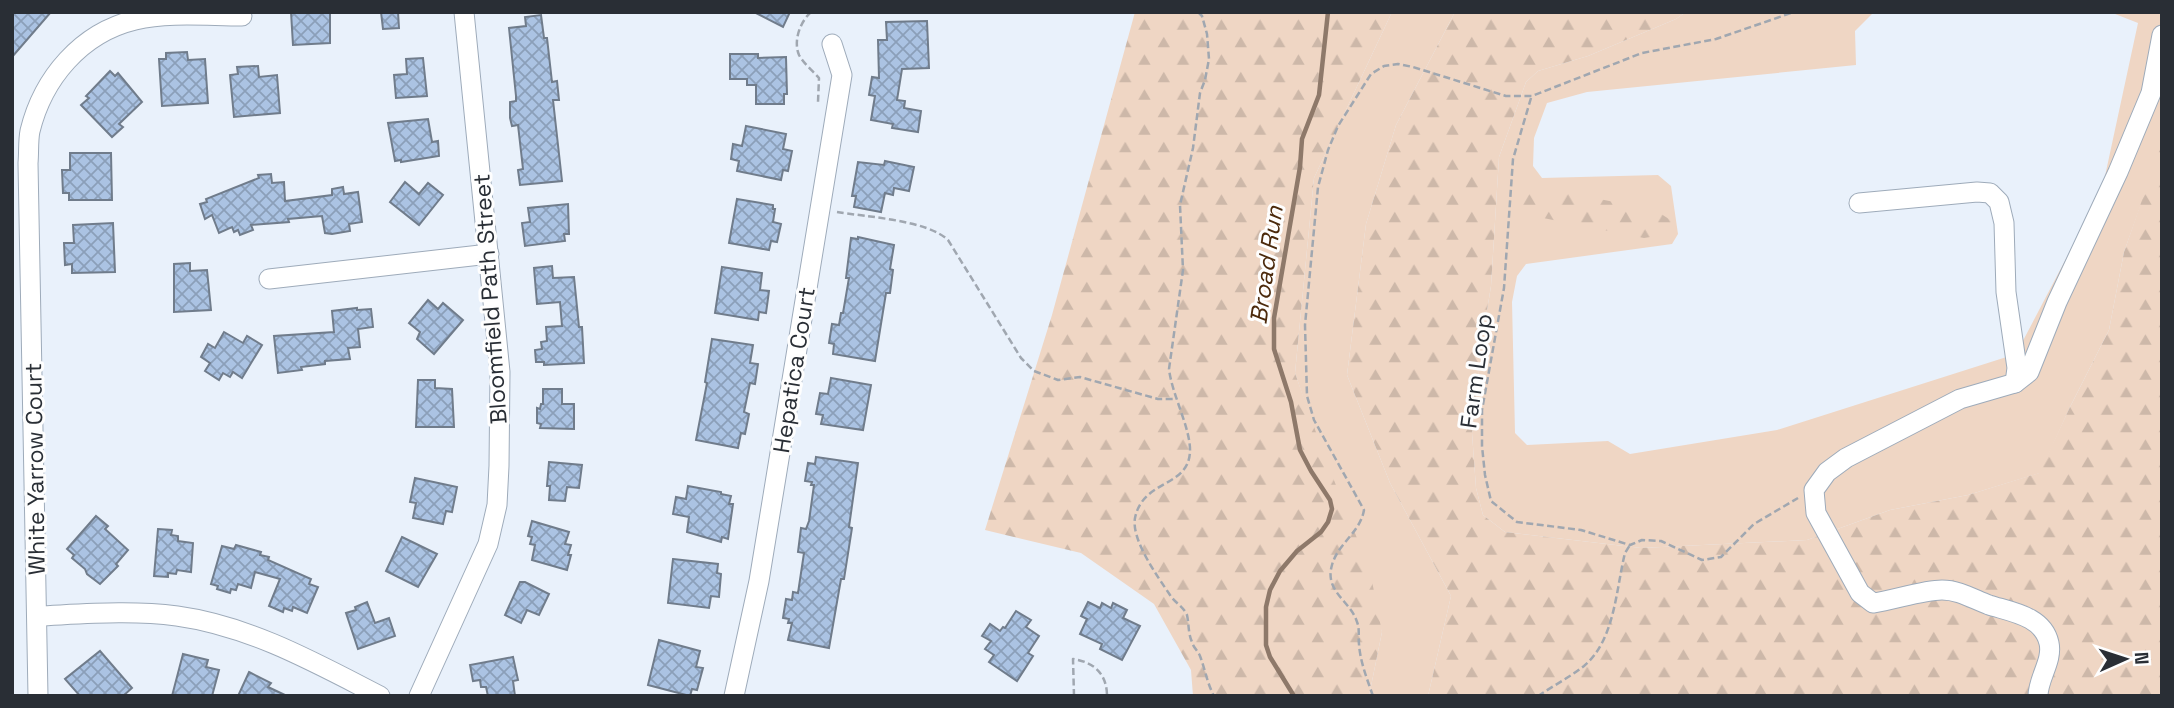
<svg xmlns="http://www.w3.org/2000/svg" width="2174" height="708" font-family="'Space Grotesk',sans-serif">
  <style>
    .grass { fill: #efd6c4 }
    .forest { fill: url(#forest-firs) }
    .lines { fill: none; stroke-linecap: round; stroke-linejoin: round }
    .stream { stroke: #8e796a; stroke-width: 4.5 }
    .building { fill: url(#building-cross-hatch); stroke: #707c8b; stroke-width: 2 }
    .minor-casing { stroke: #9eabba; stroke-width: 21 }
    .path { stroke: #a0a7b0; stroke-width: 2.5; stroke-dasharray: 7 3.5; stroke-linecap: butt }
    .minor { stroke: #fff; stroke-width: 19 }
    .labels { text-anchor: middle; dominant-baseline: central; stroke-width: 6; stroke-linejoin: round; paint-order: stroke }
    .street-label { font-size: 23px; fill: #292e35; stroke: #fefefe }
    .water-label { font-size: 24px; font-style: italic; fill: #4c2a0c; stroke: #fefefe }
  </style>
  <defs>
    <pattern id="forest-firs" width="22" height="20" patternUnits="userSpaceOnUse" patternTransform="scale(1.75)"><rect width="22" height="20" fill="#efd6c4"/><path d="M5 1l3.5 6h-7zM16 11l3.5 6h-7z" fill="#cdb8a9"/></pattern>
    <pattern id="building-cross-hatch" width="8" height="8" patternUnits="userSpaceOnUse" patternTransform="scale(1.75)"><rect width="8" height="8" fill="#abc3e3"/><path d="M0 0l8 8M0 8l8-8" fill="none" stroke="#8b9fb9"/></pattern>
  </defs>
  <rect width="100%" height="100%" fill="#e9f1fb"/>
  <g class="grass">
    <polygon points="1392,12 1455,12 1396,125 1366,224 1347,375 1390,483 1451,596 1428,696 1369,696 1382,632 1295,373 1314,178"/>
    <polygon points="1686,12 1874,12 1855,31 1856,65 1587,92 1547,103 1534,138 1533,166 1542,178 1658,175 1671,186 1678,234 1672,244 1526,264 1517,276 1512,302 1515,433 1527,445 1608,441 1630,454 1777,430 2016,354 2102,190 2138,23 2110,12 2162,12 2160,151 2124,252 2109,330 2070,407 2040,473 1968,495 1890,510 1807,540 1641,548 1505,532 1483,515 1476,488 1472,433 1483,335 1491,286 1499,157 1526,82 1538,71 1588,56 1676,19"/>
  </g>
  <g class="forest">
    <polygon points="1135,12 1392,12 1314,178 1295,373 1324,455 1370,571 1382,632 1369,696 1193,696 1191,670 1154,604 1081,553 985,530 1052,315"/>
    <polygon points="1455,12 1686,12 1676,19 1588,56 1538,71 1526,82 1499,157 1491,286 1483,335 1472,433 1476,488 1483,515 1505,532 1641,548 1807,540 1890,510 1968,495 2039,473 2070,407 2109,330 2124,252 2162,142 2162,696 1428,696 1451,596 1390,483 1347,375 1366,224 1396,125"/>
    <polygon points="1533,186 1655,210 1672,221 1663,235 1644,238 1528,215 1519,200 1521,191"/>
  </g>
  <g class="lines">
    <polyline class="stream" points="1294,696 1270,657 1266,645 1266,607 1270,590 1280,571 1297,551 1321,532 1328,522 1332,509 1330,500 1311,471 1300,450 1291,402 1274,349 1274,318 1300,167 1302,139 1319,95 1328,12"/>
  </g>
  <g class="building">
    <polygon points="12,12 51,12 12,57"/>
    <polygon points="291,12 330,12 330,43 293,45"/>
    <polygon points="381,12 398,12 399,28 383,29"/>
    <polygon points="754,12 790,12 783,27"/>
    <polygon points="541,15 544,38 547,38 552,82 557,81 559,100 553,100 562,181 520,185 518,170 523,169 518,125 512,126 510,118 510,102 516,101 516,96 509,28 526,26 525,17"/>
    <polygon points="927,21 929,68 902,69 897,100 905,101 904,108 921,111 918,132 892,128 893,124 871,120 875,96 869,95 872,77 879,78 878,40 887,40 886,22"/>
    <polygon points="187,52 188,60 205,59 208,103 162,106 159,59 166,59 166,53"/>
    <polygon points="730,54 758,54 758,58 786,57 787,94 784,94 784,104 756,104 756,85 747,85 747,79 730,79"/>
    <polygon points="423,58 427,96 396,98 394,75 407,74 406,59"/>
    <polygon points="258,66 259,77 277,75 280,113 234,117 230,75 238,74 237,67"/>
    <polygon points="110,71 115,76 118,73 142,102 119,124 123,127 112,137 81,105 89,98 86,96"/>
    <polygon points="428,119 432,142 438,141 439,156 401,162 401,160 395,161 388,123"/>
    <polygon points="746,126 786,134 783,149 792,151 788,171 783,170 781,180 737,171 739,161 731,159 733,144 742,146"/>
    <polygon points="70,153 111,153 112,200 69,200 69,193 63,193 62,170 70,170"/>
    <polygon points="885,161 914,167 909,191 894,188 893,195 885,193 881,212 854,207 856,196 852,196 858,162 884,165"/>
    <polygon points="271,174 272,183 284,182 285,201 332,195 332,189 343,187 344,194 358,192 362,222 349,224 350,231 332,234 325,233 322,216 288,219 289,222 251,225 253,230 240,235 238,230 234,232 232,227 219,233 212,215 205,219 200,204 207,202 206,199 259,178 258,175"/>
    <polygon points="405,182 419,194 428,183 443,195 419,225 390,202"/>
    <polygon points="737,199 773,205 773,209 775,209 773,222 781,224 777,242 771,241 769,250 729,243"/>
    <polygon points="568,204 569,234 564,234 565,241 525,246 522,223 530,222 528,208"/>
    <polygon points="113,223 115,272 72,273 72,264 65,265 64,243 74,243 73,225"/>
    <polygon points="858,237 894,245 890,269 893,270 890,293 886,293 875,361 833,354 834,344 829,343 832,324 839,325 841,313 843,313 849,278 846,278 851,238 858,239"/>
    <polygon points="190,263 190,271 207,270 211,310 174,312 174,264"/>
    <polygon points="552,266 553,278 574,277 579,327 582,327 584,363 544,365 544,362 536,362 535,350 542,349 541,342 547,341 546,327 562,326 560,302 537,304 534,268"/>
    <polygon points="722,267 762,273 760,290 769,291 766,313 759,312 758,320 715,313"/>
    <polygon points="428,300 438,309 443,303 463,320 434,354 417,339 420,332 409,323"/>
    <polygon points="357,308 357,310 371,309 373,327 358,329 360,347 348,348 350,359 325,361 325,364 301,367 302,370 278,373 274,336 334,332 332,311"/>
    <polygon points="224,332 243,343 247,336 262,345 242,378 233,372 230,377 223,373 219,380 205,371 210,363 201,357 208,344 215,348"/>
    <polygon points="712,339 753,345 750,363 758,364 755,384 750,383 744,412 749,414 745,434 741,433 738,448 696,440 707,383 705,382"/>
    <polygon points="831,378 871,385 863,430 821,424 823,415 816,414 820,393 828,394"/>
    <polygon points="418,380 435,380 435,388 452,389 454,427 416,427"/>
    <polygon points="543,389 562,389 562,404 574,404 574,429 540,428 541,424 537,423 537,408 540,409 541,404 543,404"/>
    <polygon points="816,457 858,463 849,527 852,528 844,579 841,579 829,648 788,640 792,623 788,623 789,619 783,618 786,599 792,600 793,592 798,593 804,553 798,552 801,528 806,529 809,521 814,485 811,485 812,482 805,481 808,463 815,464"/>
    <polygon points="549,462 582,465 579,488 567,487 565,501 549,500 550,486 547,486"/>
    <polygon points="415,478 457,487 452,512 446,511 443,524 413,518 416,503 410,502"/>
    <polygon points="688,486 721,492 721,494 731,496 729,504 733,504 728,539 722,537 721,542 687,532 689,517 673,514 676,497 686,499"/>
    <polygon points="96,516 108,526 105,529 128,550 116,564 118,566 100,584 87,574 85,569 72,558 74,555 67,549"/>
    <polygon points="532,521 569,532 565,544 571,545 568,555 571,555 567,570 532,560 535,545 530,544 532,537 528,536"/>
    <polygon points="158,529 172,530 171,535 178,536 178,541 193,543 191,572 177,570 176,574 168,573 168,577 154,576"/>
    <polygon points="402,537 437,554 418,587 386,571"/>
    <polygon points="236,545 261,552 260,555 269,557 268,560 311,579 309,584 318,587 307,613 293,607 292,611 284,608 283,612 269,606 280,579 255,572 251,588 238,584 236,590 231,589 230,593 217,589 218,586 211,584 222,546 234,549"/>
    <polygon points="673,559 718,564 717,573 721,574 719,597 711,596 709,608 668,603"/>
    <polygon points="520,582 525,582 549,594 539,615 527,610 521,623 505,615"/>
    <polygon points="367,602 375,623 389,618 395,636 358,649 346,613 356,610 355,607"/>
    <polygon points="1088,602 1100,608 1102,603 1111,608 1113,603 1127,610 1123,618 1140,626 1122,660 1100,649 1102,644 1080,634 1087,619 1081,616"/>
    <polygon points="1016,611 1031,620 1026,627 1039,636 1028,653 1033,656 1017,681 989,662 994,655 985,649 991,641 982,636 990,624 1000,631 1003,627 1005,628"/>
    <polygon points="659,640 700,651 696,667 703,668 697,690 692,689 690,696 648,685"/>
    <polygon points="100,651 132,688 123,696 80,696 65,679"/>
    <polygon points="183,654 208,660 206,667 219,670 212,696 172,696"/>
    <polygon points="513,657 518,680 513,681 515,696 488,696 486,687 481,687 480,680 473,681 470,665"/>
    <polygon points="249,672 271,683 268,687 287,696 238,696"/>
  </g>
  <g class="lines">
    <defs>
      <g id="minor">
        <polyline points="1859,203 1977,192 1990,193 1999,202 2004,223 2006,292 2017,368 2015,383"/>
        <polyline points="269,279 489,254"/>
        <path d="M38,616c46,-2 93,-6 139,0 73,10 139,47 203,80"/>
        <path d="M38,696l-10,-533c1,-10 0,-22 2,-32 13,-53 51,-98 105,-111 34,-8 72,-4 107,-4"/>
        <polyline points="419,696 488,544 497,505 499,466 500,372 464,12"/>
        <polyline points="734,696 759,581 842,75 832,44"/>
        <path d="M2038,696c0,-18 15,-35 11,-53 -6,-27 -38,-31 -60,-38 -16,-6 -30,-15 -47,-15 -19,0 -48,10 -69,13l-13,-10 -44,-80 -2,-23 13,-18 19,-14 114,-59 55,-16 14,-11 28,-70 61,-130 33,-79 11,-58"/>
      </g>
    </defs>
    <use href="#minor" class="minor-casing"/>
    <g class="path">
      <path d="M811,12c-11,10 -18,29 -12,43 5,9 14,16 20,23l-1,24"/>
      <path d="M1198,12l4,4 5,18 2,25 -4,21 -5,13 -7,55 -13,57 3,65 -14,99c3,26 22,60 21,83 -2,36 -47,27 -55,66 -4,22 23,59 35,77 5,8 13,11 17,20 2,9 1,18 5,27 1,5 6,9 8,14 5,13 7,27 14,40"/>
      <polyline points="1531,98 1513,159 1504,288 1482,410 1482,446 1485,475 1491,501 1517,522 1581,530 1630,545 1642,540 1661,541 1702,560 1721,557 1754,524 1798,498"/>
      <path d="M837,212c30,5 90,8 111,28l73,118 13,13 24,9 22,-3 78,22h17"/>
      <path d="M1074,696l-1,-37c21,3 34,15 34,37"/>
      <path d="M1373,696c-6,-17 -13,-35 -14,-52 -1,-8 1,-15 -2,-22 -6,-21 -33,-30 -25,-57 6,-22 28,-32 32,-55l-50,-90 -7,-24 -2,-71 13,-138 10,-37 10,-24 33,-52 13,-8 14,-2 15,3 93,29h26l110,-43 74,-14 78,-27"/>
      <path d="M1538,696c15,-10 32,-19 46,-30 31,-26 32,-77 41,-113l5,-8"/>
    </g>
    <use href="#minor" class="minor"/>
  </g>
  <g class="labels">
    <g class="street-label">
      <text transform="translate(490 299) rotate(-94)">Bloomfield Path Street</text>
      <text transform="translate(794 370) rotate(-81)">Hepatica Court</text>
      <text transform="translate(1476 371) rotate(-82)">Farm Loop</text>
      <text transform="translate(35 469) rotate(-91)">White Yarrow Court</text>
    </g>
    <g class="water-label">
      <text transform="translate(1266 265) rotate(-82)">Broad Run</text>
    </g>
  </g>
  <rect width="2174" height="708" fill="none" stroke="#292e35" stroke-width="28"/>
  <g transform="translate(2125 659) rotate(87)" stroke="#fefefe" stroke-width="5" paint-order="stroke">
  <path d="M0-5L12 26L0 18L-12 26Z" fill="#292e35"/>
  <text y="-10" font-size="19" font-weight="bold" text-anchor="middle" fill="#292e35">N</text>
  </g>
</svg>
